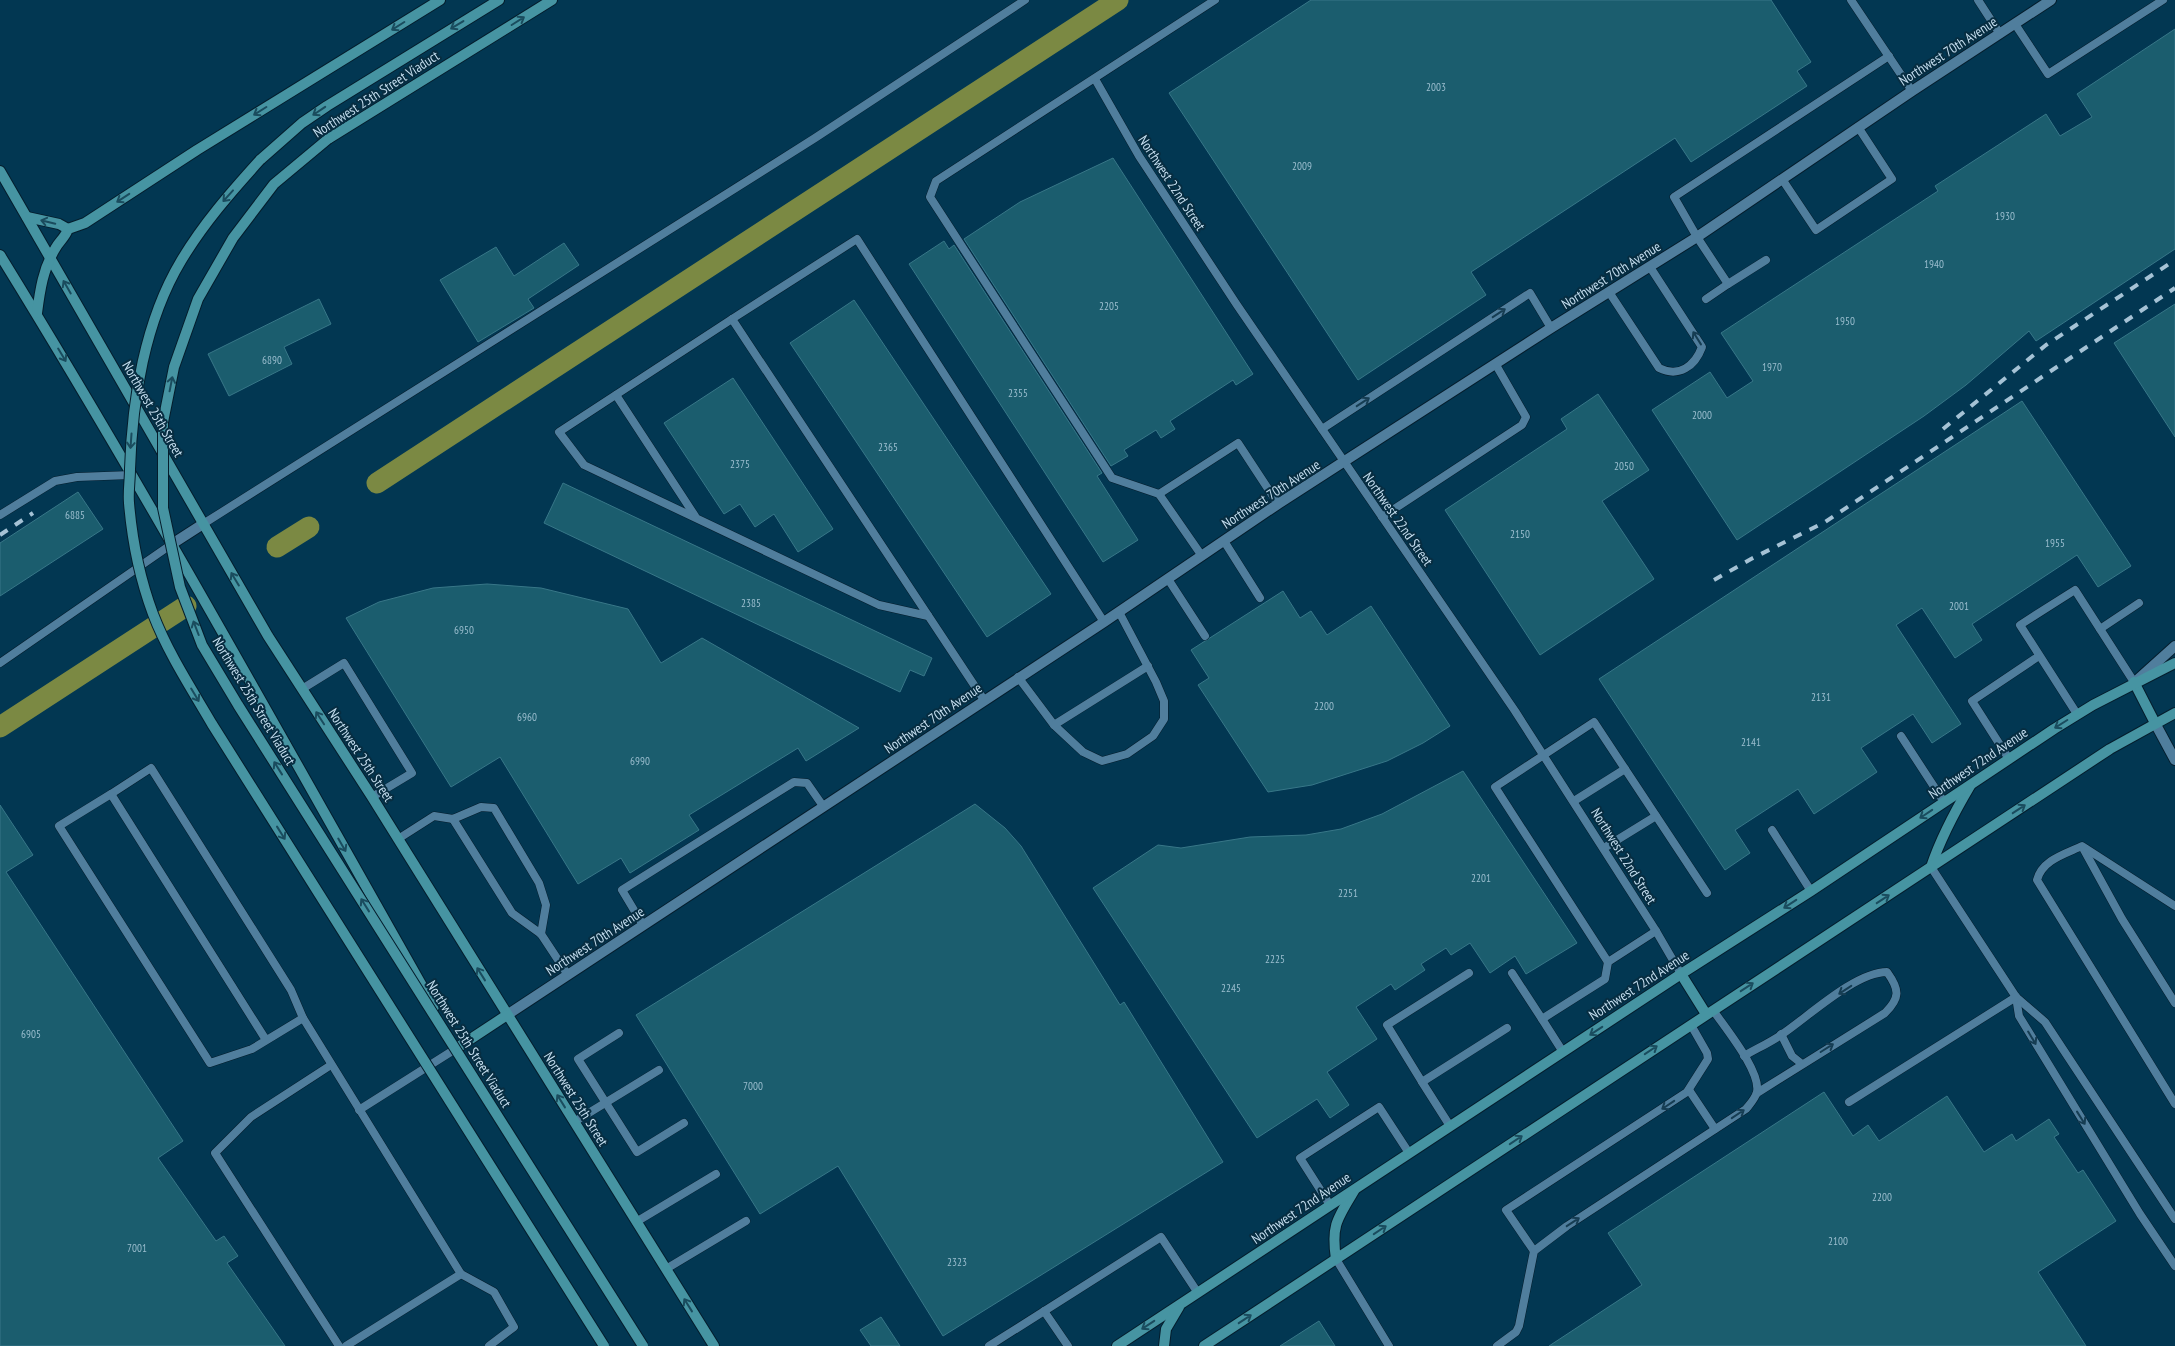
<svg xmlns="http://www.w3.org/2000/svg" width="2175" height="1346" font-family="'PT Sans Narrow',sans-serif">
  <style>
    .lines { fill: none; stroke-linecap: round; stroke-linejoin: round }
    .canal { stroke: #7b8943; stroke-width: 21 }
    .building { fill: #1b5d6e; stroke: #387788 }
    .lane-casing { stroke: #051d2c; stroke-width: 9 }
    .street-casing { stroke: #051d2c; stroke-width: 12 }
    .secondary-casing { stroke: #051d2c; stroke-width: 12 }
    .lane { stroke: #507e9d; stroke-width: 8 }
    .street { stroke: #507e9d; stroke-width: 10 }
    .secondary { stroke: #4694a2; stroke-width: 10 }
    .rail { stroke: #a5c2d5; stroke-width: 4; stroke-dasharray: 9 9; stroke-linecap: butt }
    .secondary-bridge-casing { stroke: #051d2c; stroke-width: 12; stroke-linecap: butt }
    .secondary-bridge { stroke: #4694a2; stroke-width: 10 }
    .oneway { stroke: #1a4c5e }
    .oneway2 { stroke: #163d53 }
    .labels { text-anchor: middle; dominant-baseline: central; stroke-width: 4; stroke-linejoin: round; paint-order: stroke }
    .number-label { font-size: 11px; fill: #9abdce }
    .street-label { font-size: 14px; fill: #c4ddee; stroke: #072d41 }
  </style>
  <rect width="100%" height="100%" fill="#023752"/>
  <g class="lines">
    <g class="canal">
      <polyline points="377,483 1118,0"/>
      <polyline points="277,547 309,527"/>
      <polyline points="0,727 186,606"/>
    </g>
  </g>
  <g class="building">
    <polygon points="1311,0 1771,0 1811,62 1797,71 1807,86 1691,162 1675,138 1471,272 1486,295 1358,380 1169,93"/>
    <polygon points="2175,29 2175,249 2036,341 2029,331 1966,385 1924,416 1737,540 1652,410 1710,372 1727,398 1753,381 1721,333 1938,191 1935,186 2046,114 2060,136 2092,117 2077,94"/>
    <polygon points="1113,158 1253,374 1236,385 1233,380 1170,421 1175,429 1161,438 1156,430 1124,450 1128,456 1111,466 964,239 1020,202"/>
    <polygon points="944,241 949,249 954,245 1102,473 1097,476 1138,540 1103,562 909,264"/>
    <polygon points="564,243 579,265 528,299 534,308 478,342 440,280 496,247 514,276"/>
    <polygon points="319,299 331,324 284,347 292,364 229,396 208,354"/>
    <polygon points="854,300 1051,594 987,637 790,343"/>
    <polygon points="2175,304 2175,437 2114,343"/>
    <polygon points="733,378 833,529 798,552 774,514 755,527 740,504 724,514 664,423"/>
    <polygon points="1598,394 1649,470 1602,501 1654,579 1540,655 1445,510 1567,429 1561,419"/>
    <polygon points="2022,401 2131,566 2098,587 2077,555 1972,624 1982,640 1955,658 1922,608 1896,625 1961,724 1932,743 1913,714 1861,748 1877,772 1814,814 1798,789 1735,830 1750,853 1725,870 1599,679"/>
    <polygon points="563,483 932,658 924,676 910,670 900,692 544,523"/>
    <polygon points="78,492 103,529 0,596 0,543"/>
    <polygon points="487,584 541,588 628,609 661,663 702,638 859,728 806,761 798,748 689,815 699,830 630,873 621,858 578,884 500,757 451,787 346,618 379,602 433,588"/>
    <polygon points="1283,591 1300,618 1311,611 1327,635 1371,606 1450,726 1423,743 1387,761 1312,785 1268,792 1198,685 1209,678 1191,650"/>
    <polygon points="1463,771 1577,943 1526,974 1515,956 1490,973 1470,943 1451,955 1446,948 1421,964 1425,970 1395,990 1391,984 1356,1007 1377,1039 1327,1072 1349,1105 1330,1118 1317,1099 1257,1138 1093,888 1158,845 1181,848 1250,837 1306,835 1341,829 1382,814"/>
    <polygon points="975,804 1005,828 1021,846 1120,1005 1124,1002 1223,1162 943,1336 838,1166 760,1214 636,1015"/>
    <polygon points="0,805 33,855 6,872 183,1141 158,1158 216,1241 224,1236 238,1256 227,1263 285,1346 0,1346"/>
    <polygon points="1824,1092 1853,1136 1868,1125 1879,1141 1947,1096 1984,1152 2012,1134 2016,1141 2049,1119 2059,1134 2054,1137 2078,1173 2083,1170 2116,1221 2038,1272 2086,1346 1549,1346 1642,1285 1608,1233"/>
    <polygon points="881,1317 900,1346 871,1346 860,1330"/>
    <polygon points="1319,1321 1335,1346 1280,1346"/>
  </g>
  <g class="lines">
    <defs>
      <g id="lane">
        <polyline points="1851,0 1912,91"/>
        <polyline points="1978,0 2000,34"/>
        <polyline points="2015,24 2048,74 2163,0"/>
        <polyline points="1095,79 1139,156 1237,305 1515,711 1656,931 1681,974"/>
        <polyline points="1782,179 1816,230 1892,179 1858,127"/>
        <polyline points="1766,260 1728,284 1697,237 1674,197 1889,56"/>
        <path d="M1609,292l50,76c20,10 36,-2 43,-21l-52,-80"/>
        <polyline points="1706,299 1728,284"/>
        <polyline points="732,319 559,432 584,465 879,605 928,616"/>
        <polyline points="616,395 695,516"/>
        <polyline points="1322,429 1530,293 1551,328"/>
        <polyline points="1159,494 1238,443 1278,504"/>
        <polyline points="0,515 55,481 77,477 131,475"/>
        <polyline points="1382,517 1522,425 1526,417 1496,365"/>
        <polyline points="203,524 815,138 1025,0"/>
        <polyline points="1224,541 1260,598"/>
        <polyline points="1202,556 1159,494 1112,478 930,197 936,181 1215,0"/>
        <polyline points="1168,579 1205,636"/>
        <polyline points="2100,629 2139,603"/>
        <polyline points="0,663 172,544"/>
        <polyline points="1018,677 1054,725 1083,752 1102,761 1127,754 1153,736 1164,719 1164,701 1156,682 1119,612"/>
        <polyline points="302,689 344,663 412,773 372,797"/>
        <polyline points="984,700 732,319 857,239 1104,622"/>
        <polyline points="2077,714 2020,625 2075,590 2134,682"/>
        <polyline points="1054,725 1148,666"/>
        <polyline points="1901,736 1944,802"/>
        <polyline points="2009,759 1972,701 2039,656"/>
        <polyline points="111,794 151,768 291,990 303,1018"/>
        <polyline points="1574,801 1625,769"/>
        <polyline points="453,819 512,913 541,934 568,975"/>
        <polyline points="1772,830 1811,891"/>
        <polyline points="398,839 434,816 453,819 481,807 494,808 539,883 546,905 541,934"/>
        <polyline points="1604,848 1656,816"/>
        <polyline points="2083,848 2122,919 2175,1003"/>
        <polyline points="1931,867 2016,997 2045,1022 2175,1219"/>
        <path d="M2175,906l-93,-60c-17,8 -40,14 -45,34l138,224"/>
        <polyline points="643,925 622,890 794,782 807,783 823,806"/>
        <polyline points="1608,962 1495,787 1594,722 1707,893"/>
        <polyline points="1469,973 1387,1025 1422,1082 1507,1028"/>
        <polyline points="1512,973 1542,1019 1605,979 1608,962 1656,931"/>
        <polyline points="2016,997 2019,1016 2140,1214 2175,1266"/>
        <polyline points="1542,1019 1563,1052"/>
        <polyline points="619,1033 578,1059 637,1152 684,1123"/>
        <polyline points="1781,1034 1792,1056 1802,1064"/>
        <polyline points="266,1040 111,794 59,826 210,1063 252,1049 303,1018 461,1274 346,1346"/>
        <path d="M1744,1056c12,-7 25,-13 37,-21 27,-18 74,-63 106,-63 13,18 13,26 -2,41l-128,80"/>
        <polyline points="331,1065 251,1117 215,1153 339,1346"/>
        <polyline points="1422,1082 1450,1126"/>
        <polyline points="1689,1090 1715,1129"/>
        <polyline points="1849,1102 2016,997"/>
        <polyline points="359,1110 457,1048"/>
        <polyline points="574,1122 659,1070"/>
        <polyline points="1330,1205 1300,1158 1379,1107 1409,1153"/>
        <polyline points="636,1222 716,1174"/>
        <polyline points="1534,1251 1506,1210 1687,1092 1708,1059 1707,1053 1691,1025"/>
        <polyline points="1336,1259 1389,1346"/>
        <polyline points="666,1269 746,1221"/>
        <polyline points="461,1274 494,1292 514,1327 489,1346"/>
        <polyline points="1044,1311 1068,1346"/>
        <polyline points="989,1346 1161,1237 1198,1293"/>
        <path d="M1497,1346l19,-14 3,-6 15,-75 33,-25 179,-117c4,-5 9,-10 11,-17 4,-21 -32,-64 -44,-82"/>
      </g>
      <g id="street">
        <polyline points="172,544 203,524"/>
        <polyline points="2135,682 2175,646"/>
        <polyline points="2155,723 2175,760"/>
        <polyline points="507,1015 1104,622 1278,504 1551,328 1697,237 1912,91 2051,0"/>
      </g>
      <g id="secondary">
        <polyline points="328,139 552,0"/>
        <polyline points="260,160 302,123 327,106 499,0"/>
        <polyline points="0,171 268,636 372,797 714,1346"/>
        <polyline points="27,217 59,224 68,229"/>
        <path d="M0,255c152,246 291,500 434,752"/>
        <path d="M37,313c3,-23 6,-44 18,-64 4,-8 10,-11 13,-20l17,-6 112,-73 243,-150"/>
        <polyline points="2134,682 2155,723"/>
        <path d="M1931,867c10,-30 23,-54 39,-81"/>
        <polyline points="1681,974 1706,1014"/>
        <polyline points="457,1048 507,1015"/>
        <path d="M1336,1259c-5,-33 1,-40 18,-68"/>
        <polyline points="1117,1346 1681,974 1811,891 2054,729 2093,705 2175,663"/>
        <polyline points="1164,1346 1166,1329 1179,1307"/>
        <polyline points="1204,1346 2110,749 2175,713"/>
      </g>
    </defs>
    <use href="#lane" class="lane-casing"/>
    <use href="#street" class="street-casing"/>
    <use href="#secondary" class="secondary-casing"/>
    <use href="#lane" class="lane"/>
    <use href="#street" class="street"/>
    <use href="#secondary" class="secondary"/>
    <g class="rail">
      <polyline points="1943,429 2046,345 2175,260"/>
      <polyline points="0,535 33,513"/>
      <polyline points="1714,580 1751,559 1825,522 2175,288"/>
    </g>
    <defs>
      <g id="secondary-bridge">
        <polyline points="328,139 274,184 233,238 198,299 174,367 163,422 163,508 180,587 202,645 238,705 643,1346"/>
        <path d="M260,160c-29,32 -57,64 -79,101 -36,60 -49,139 -51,208 0,11 -2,23 -1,34 3,36 11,76 24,111 15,39 38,74 59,110l392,622"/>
      </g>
    </defs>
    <use href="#secondary-bridge" class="secondary-bridge-casing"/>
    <use href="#secondary-bridge" class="secondary-bridge"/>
  </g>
  <defs><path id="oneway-shaft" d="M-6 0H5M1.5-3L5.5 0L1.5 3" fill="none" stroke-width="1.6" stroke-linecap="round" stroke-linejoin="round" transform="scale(1.25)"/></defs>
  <g class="oneway">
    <use href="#oneway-shaft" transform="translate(518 21) rotate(-32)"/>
    <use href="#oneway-shaft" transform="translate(457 25) rotate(149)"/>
    <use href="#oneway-shaft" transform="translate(398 26) rotate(148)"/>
    <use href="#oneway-shaft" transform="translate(260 111) rotate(148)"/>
    <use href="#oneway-shaft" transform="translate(319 111) rotate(146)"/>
    <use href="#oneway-shaft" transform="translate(228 196) rotate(132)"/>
    <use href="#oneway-shaft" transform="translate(123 198) rotate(147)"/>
    <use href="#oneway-shaft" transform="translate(48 222) rotate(-166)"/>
    <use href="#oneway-shaft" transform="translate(67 287) rotate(-120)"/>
    <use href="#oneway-shaft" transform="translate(62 355) rotate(59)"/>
    <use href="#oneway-shaft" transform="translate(171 384) rotate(-79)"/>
    <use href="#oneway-shaft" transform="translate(131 441) rotate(94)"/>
    <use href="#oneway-shaft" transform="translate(235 579) rotate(-121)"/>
    <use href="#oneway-shaft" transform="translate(196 628) rotate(-111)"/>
    <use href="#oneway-shaft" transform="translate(195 695) rotate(59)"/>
    <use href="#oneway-shaft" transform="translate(320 718) rotate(-123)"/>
    <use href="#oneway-shaft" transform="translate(2061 724) rotate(148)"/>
    <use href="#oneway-shaft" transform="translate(278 768) rotate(-122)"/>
    <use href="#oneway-shaft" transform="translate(2019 809) rotate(-33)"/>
    <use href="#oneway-shaft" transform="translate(1926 814) rotate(146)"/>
    <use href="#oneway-shaft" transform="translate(281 833) rotate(58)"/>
    <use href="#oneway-shaft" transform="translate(342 845) rotate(60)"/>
    <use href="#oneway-shaft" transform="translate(1883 899) rotate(-33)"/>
    <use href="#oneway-shaft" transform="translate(1790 904) rotate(147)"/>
    <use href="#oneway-shaft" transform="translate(365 905) rotate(-122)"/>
    <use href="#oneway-shaft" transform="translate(481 974) rotate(-122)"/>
    <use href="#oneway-shaft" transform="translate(1747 987) rotate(-33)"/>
    <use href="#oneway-shaft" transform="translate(1596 1031) rotate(147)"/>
    <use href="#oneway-shaft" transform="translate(1651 1050) rotate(-34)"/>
    <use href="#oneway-shaft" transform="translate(561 1101) rotate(-122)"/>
    <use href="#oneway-shaft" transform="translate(1516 1140) rotate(-34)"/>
    <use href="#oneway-shaft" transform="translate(1380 1230) rotate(-34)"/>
    <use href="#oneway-shaft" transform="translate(688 1305) rotate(-122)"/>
    <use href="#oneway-shaft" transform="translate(1245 1319) rotate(-33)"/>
    <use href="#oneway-shaft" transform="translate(1148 1325) rotate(147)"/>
  </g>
  <g class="oneway2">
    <use href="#oneway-shaft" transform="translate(1499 313) rotate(-33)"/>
    <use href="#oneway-shaft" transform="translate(1697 338) rotate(-122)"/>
    <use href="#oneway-shaft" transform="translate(1363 402) rotate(-33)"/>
    <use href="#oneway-shaft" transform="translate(1845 990) rotate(147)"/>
    <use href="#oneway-shaft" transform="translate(2032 1038) rotate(59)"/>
    <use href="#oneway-shaft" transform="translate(1827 1048) rotate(-32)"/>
    <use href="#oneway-shaft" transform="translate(1668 1105) rotate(146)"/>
    <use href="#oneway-shaft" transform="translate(1738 1114) rotate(-34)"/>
    <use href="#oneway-shaft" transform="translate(2081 1118) rotate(58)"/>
    <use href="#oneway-shaft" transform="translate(1573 1222) rotate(-33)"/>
  </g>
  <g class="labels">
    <g class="number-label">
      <text x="1436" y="87">2003</text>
      <text x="1302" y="166">2009</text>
      <text x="2005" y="216">1930</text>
      <text x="1934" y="264">1940</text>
      <text x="1109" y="306">2205</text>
      <text x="1845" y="321">1950</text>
      <text x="272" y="360">6890</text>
      <text x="1772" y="367">1970</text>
      <text x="1018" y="393">2355</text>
      <text x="1702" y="415">2000</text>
      <text x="888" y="447">2365</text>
      <text x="740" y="464">2375</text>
      <text x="1624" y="466">2050</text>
      <text x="75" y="515">6885</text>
      <text x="1520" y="534">2150</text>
      <text x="2055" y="543">1955</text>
      <text x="751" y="603">2385</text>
      <text x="1959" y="606">2001</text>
      <text x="464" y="630">6950</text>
      <text x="1821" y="697">2131</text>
      <text x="1324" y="706">2200</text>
      <text x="527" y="717">6960</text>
      <text x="1751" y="742">2141</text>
      <text x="640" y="761">6990</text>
      <text x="1481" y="878">2201</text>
      <text x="1348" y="893">2251</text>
      <text x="1275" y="959">2225</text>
      <text x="1231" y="988">2245</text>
      <text x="31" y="1034">6905</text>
      <text x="753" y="1086">7000</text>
      <text x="1882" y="1197">2200</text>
      <text x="1838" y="1241">2100</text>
      <text x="137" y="1248">7001</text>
      <text x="957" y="1262">2323</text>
    </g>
    <g class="street-label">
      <text transform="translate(1948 51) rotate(-33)">Northwest 70th Avenue</text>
      <text transform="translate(376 94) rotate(-33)">Northwest 25th Street Viaduct</text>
      <text transform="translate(1172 183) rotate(57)">Northwest 22nd Street</text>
      <text transform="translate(1611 275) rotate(-32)">Northwest 70th Avenue</text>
      <text transform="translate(153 409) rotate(60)">Northwest 25th Street</text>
      <text transform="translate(1271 494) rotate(-33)">Northwest 70th Avenue</text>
      <text transform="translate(1398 519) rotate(55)">Northwest 22nd Street</text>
      <text transform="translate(254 701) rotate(59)">Northwest 25th Street Viaduct</text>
      <text transform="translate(933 718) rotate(-34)">Northwest 70th Avenue</text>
      <text transform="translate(361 755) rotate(57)">Northwest 25th Street</text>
      <text transform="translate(1978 763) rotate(-34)">Northwest 72nd Avenue</text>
      <text transform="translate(1624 856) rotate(58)">Northwest 22nd Street</text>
      <text transform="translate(595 941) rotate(-33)">Northwest 70th Avenue</text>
      <text transform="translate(1639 985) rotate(-33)">Northwest 72nd Avenue</text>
      <text transform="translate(469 1044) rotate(58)">Northwest 25th Street Viaduct</text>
      <text transform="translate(576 1099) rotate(58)">Northwest 25th Street</text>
      <text transform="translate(1301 1208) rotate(-34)">Northwest 72nd Avenue</text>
    </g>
  </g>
</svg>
